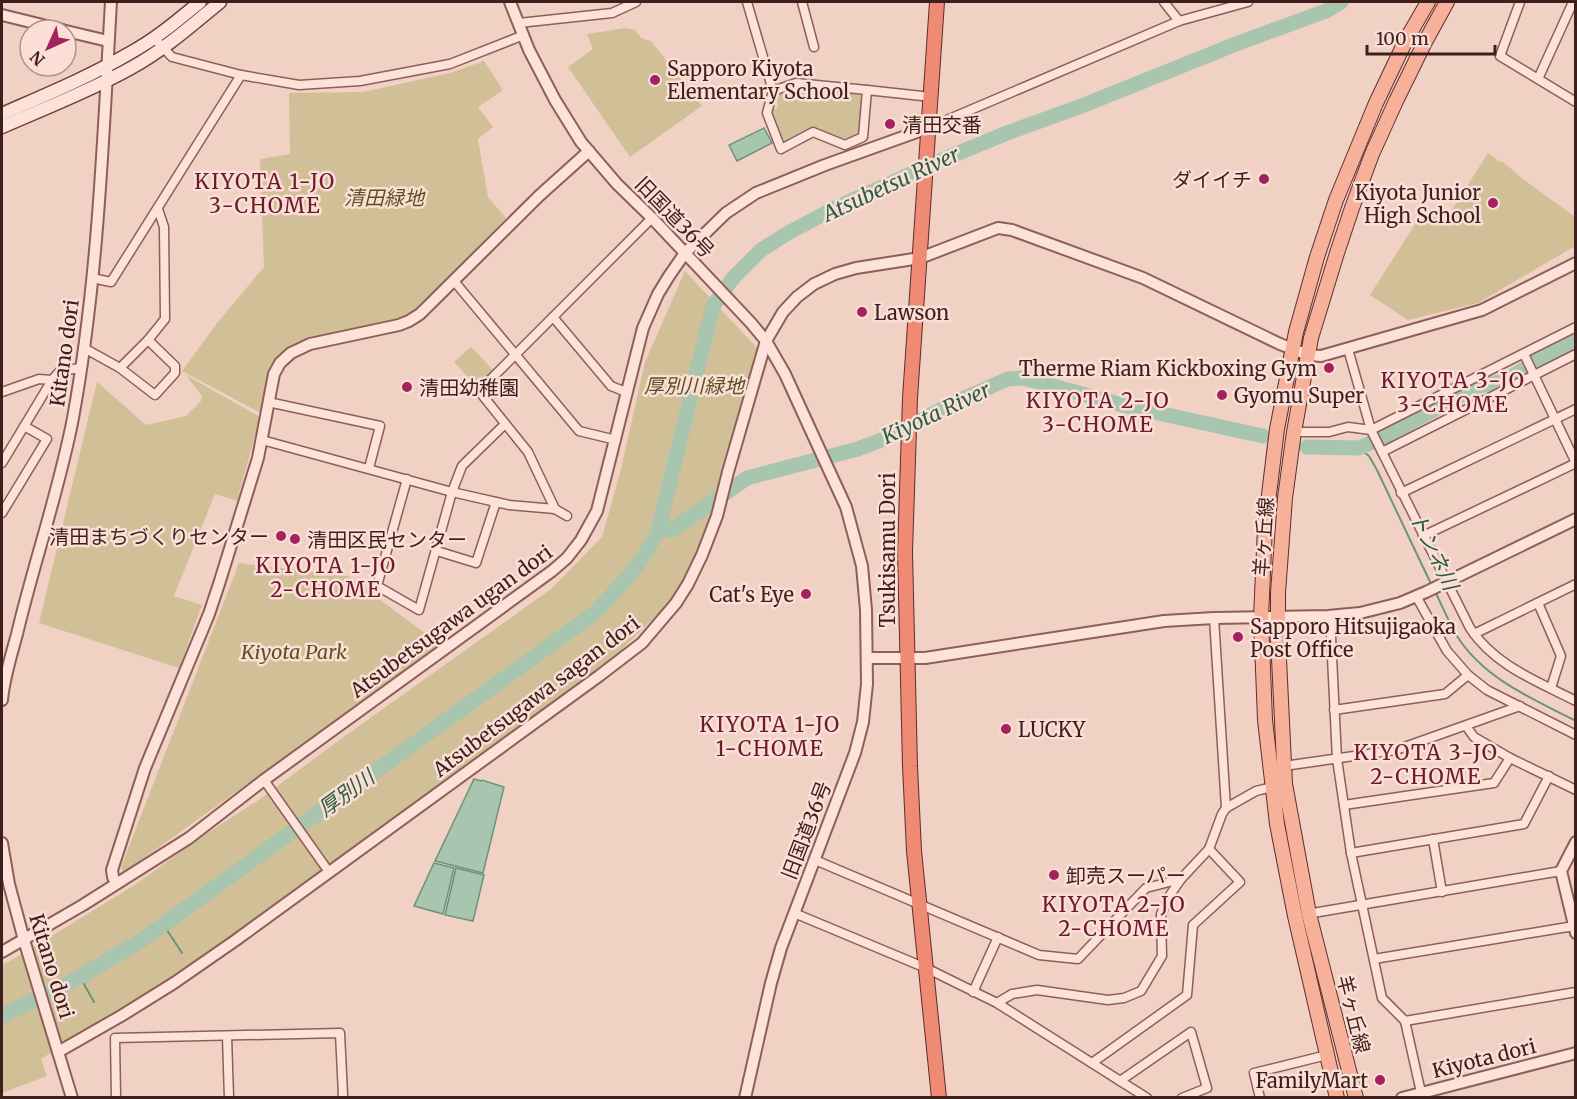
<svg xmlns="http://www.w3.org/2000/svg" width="1577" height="1099" font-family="Merriweather,'Noto Sans JP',serif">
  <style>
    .green { fill: #d1bf97 }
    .water { fill: #a7c5af; stroke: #6c9479; stroke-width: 1.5 }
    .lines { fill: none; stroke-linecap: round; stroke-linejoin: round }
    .stream { stroke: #6c9479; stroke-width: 2 }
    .river { stroke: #a7c5af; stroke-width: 15 }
    .minor-casing { stroke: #8f5e59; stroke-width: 11 }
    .tertiary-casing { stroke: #8f5e59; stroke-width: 14 }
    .secondary-casing { stroke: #713f3c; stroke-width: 15 }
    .primary-casing { stroke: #5c2e2d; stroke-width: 16 }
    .trunk-casing { stroke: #5c2e2d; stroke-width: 16 }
    .minor { stroke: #fce2d9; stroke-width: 8 }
    .tertiary { stroke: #fce2d9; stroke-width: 10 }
    .secondary { stroke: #fce2d9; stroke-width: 12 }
    .primary { stroke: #f7b19a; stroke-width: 14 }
    .trunk { stroke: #ef8a74; stroke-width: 14 }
    .poi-dot { fill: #a3235c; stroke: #f9dfd5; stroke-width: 2 }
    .labels { text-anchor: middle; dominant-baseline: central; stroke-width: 5; stroke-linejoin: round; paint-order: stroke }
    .poi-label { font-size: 20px; fill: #3e1f1e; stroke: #f9dfd5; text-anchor: start }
    .park-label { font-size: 20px; font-style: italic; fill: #5c5123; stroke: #f9dfd5 }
    .street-label { font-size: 20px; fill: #3e1f1e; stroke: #f9dfd5 }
    .neighbourhood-label { font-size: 21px; letter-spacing: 1.5px; fill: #6e192d; stroke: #f9dfd5 }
    .water-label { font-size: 21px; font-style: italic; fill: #2c5e45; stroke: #f9dfd5 }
  </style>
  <rect width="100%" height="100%" fill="#f2d1c5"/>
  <g class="green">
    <polygon points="626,28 635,30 641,38 651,41 702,106 630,157 568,67 593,49 587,34"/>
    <polygon points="484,61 503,90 478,107 493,127 478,139 488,197 506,218 416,313 367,328 302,341 271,368 266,394 259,412 182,371 218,322 264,267 260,159 290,154 289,93 363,92 450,73"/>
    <polygon points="799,86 860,95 862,100 860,135 849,140 811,127 785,141 782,140 771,113 778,106 776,93"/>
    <polygon points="1488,153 1500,162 1502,161 1523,179 1575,217 1575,246 1478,303 1408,320 1370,295 1424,210 1445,221"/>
    <polygon points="685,271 759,350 717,491 703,542 671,601 600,671 245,928 144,998 74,1038 41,1059 47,1076 2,1093 2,965 17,957 133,886 203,836 260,799 342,738 551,589 602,537 620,473 645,362"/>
    <polygon points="471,347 494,371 477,387 454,362"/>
    <polygon points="186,375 260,417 237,501 215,494 174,596 202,605 179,668 39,623 97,382 146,425 186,416 201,401 202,396"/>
    <polygon points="239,563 348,576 441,645 123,873 121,867"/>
  </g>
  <g class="water">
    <polygon points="764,128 772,143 737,161 729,145"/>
    <polygon points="474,779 481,781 482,780 504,787 483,873 435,861"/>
    <polygon points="434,863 454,868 443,914 414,906"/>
    <polygon points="456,868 484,875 473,921 445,915"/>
  </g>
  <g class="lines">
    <g class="stream">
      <polyline points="1359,448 1369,456 1377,470 1432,586"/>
      <path d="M1435,591c7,15 14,31 22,45 27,43 76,63 119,85"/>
      <polyline points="163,924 182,953"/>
      <polyline points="80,977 94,1002"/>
    </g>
    <g class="river">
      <polyline points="1307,447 1359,448 1386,436 1478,386 1505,381 1548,354 1576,341"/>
      <polyline points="658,530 672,530 747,478 858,449 889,437 953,403 1008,379 1023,378 1126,406 1263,436"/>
      <path d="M2,1016l69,-34 71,-42 450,-325c26,-26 51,-51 66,-85l55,-224 20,-28 28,-28 27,-17 47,-25 116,-52 56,-23 77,-28 152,-61 90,-33 15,-9"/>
    </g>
    <defs>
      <g id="minor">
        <polyline points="747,2 773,91 767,113 781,149 813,132 845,145 863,137 867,90 931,97"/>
        <polyline points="802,2 814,47"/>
        <polyline points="1164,2 1179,21"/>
        <polyline points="1520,2 1500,56 1576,102"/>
        <polyline points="519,23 612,13 636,2"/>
        <polyline points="154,38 172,57 241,75 299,85 360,81 450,64 524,35"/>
        <polyline points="1538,79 1573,2"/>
        <polyline points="773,91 796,83 867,90"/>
        <polyline points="928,128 1179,21 1248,2"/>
        <polyline points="92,278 111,282 241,75"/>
        <polyline points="454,281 579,431 616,440"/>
        <polyline points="553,317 611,386 626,392"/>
        <polyline points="84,348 120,368 148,340 165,319 164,227 158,209"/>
        <path d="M1348,349l23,81 99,198c25,38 67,53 106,73"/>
        <polyline points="1524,354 1576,463"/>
        <polyline points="120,368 155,395 175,373 175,366 148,340"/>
        <polyline points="2,392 39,379 52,380"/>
        <polyline points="268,402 380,426 369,468"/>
        <polyline points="1294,432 1329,432 1348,427 1371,430 1576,327"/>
        <polyline points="262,440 452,492 509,505 555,509 567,516"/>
        <polyline points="1382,452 1576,354"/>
        <polyline points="2,463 52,380 60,371 80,368"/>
        <polyline points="407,479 377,586 419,610 452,492 462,466 505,424"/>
        <polyline points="1401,493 1576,409"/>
        <polyline points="555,509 528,452 479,391 652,218"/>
        <polyline points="2,513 47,439 24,426"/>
        <polyline points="1423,536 1576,463"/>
        <polyline points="437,551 476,563 496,502"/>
        <polyline points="1416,596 1447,651 1468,675 1487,690 1576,735"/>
        <polyline points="1538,603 1561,656 1551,688"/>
        <polyline points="1330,616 1337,759 1351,853 1382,998 1405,1021 1422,1097"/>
        <polyline points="1214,618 1226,808"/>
        <polyline points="1474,634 1576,584"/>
        <polyline points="1334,710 1445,694 1468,675"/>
        <polyline points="1466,726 1474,737 1510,758 1576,790"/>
        <polyline points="1284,766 1396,750 1520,706"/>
        <polyline points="264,780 329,872"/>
        <polyline points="1344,805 1494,783 1510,758"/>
        <polyline points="1433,839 1442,892"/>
        <polyline points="1351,853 1524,824 1549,776"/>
        <polyline points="815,860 1039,955 1078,959 1146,888 1181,879 1209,849 1222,814 1226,808 1256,791 1276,786"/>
        <polyline points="794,913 926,968 997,1003 1147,1098"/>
        <polyline points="1307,914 1561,871"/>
        <polyline points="1374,959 1574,926"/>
        <polyline points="973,992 998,937"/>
        <polyline points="997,1003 1012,994 1037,990 1108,1000 1124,998 1141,991 1162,956 1161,914 1170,895 1181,879"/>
        <polyline points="1405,1021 1576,992"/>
        <polyline points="227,1036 229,1098"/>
        <polyline points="1092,1063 1187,995 1193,925 1240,882 1209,849"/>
        <polyline points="1120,1081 1191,1032 1207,1088 1182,1098"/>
        <polyline points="116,1098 115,1038 340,1033 343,1095 342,1098"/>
        <polyline points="1260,1098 1254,1073 1327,1055"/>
      </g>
      <g id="tertiary">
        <polyline points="510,2 529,50 555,100 581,142 617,184 652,218 751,323 766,341 785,374 828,468 846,507 862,566 866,610 867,684 863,722 855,753 781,948 771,983 745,1098"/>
        <polyline points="2,15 63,30"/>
        <polyline points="66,31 108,41"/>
        <polyline points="868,658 925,658 1164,621 1214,618 1328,616 1360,613 1400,603 1426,592 1576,519"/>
        <path d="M2,700c2,-22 9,-44 15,-66 17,-72 42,-143 56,-216 25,-137 30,-278 38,-416"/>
        <polyline points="1576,842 1561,871 1576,933"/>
        <polyline points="2,843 9,884 24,940 72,1098"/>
        <polyline points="116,883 113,877 112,870 145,768 209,614 219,584 258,458 274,374 280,363 291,353 310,344 399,325 409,321 420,314 540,195 589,151"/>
        <polyline points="2,952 83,905 189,838 264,780 552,571 567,558 581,540 597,511 643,328 658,294 669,276 685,253 726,213 756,193 825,165 928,128"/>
        <polyline points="58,1052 121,1016 174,983 236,940 599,676 642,643 676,603 688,584 702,555 717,516 728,472 766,341 783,312 797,297 814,284 835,274 856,268 920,258 998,228 1012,230 1143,278 1280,344 1308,355 1321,356 1482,310 1576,263"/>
        <polyline points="1402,1098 1576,1053"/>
      </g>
      <g id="secondary">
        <path d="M2,114c43,-19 87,-37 128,-61 26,-14 48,-33 70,-51"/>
        <path d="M2,127c43,-19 88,-36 129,-59 33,-18 61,-43 89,-66"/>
      </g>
      <g id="primary">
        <polyline points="1337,1098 1295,916 1277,824 1265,720 1261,618 1265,527 1277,429 1296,332 1317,257 1336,200 1376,103 1406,40 1428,2"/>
        <polyline points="1356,1098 1309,914 1285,784 1278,638 1278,593 1285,498 1294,432 1311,338 1337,253 1352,208 1372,154 1396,101 1425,42 1447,2"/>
      </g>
      <polyline id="trunk" points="937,2 910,398 905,552 910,766 914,851 939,1098"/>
    </defs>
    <use href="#minor" class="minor-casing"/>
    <use href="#tertiary" class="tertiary-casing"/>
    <use href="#secondary" class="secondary-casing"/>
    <use href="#primary" class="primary-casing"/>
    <use href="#trunk" class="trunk-casing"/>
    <use href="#minor" class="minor"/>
    <use href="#tertiary" class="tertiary"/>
    <use href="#secondary" class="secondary"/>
    <use href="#primary" class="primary"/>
    <use href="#trunk" class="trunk"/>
  </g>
  <g class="poi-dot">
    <circle cx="655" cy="80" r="6"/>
    <circle cx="890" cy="124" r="6"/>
    <circle cx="1264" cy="179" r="6"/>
    <circle cx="1493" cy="203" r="6"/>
    <circle cx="862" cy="312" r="6"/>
    <circle cx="1329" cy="368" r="6"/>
    <circle cx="407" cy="387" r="6"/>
    <circle cx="1222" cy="395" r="6"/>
    <circle cx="281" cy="536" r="6"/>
    <circle cx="295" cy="539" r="6"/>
    <circle cx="806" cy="594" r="6"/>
    <circle cx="1238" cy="637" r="6"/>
    <circle cx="1006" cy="729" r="6"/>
    <circle cx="1054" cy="875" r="6"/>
    <circle cx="1380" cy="1080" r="6"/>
  </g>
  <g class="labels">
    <g class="poi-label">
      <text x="667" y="68">Sapporo Kiyota<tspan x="667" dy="23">Elementary School</tspan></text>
      <text x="902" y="124">清田交番</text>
      <text x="1252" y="179" text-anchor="end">ダイイチ</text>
      <text x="1481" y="192" text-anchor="end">Kiyota Junior<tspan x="1481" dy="23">High School</tspan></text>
      <text x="874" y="312">Lawson</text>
      <text x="1317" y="368" text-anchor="end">Therme Riam Kickboxing Gym</text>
      <text x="419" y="387">清田幼稚園</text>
      <text x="1234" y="395">Gyomu Super</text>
      <text x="269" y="536" text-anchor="end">清田まちづくりセンター</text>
      <text x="307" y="539">清田区民センター</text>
      <text x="794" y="594" text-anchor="end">Cat's Eye</text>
      <text x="1250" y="626">Sapporo Hitsujigaoka<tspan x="1250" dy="23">Post Office</tspan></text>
      <text x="1018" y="729">LUCKY</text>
      <text x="1066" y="875">卸売スーパー</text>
      <text x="1368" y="1080" text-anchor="end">FamilyMart</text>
    </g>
    <g class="park-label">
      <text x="384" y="197">清田緑地</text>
      <text x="694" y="385">厚別川緑地</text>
      <text x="294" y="651">Kiyota Park</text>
    </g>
    <g class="street-label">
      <text transform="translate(675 217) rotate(46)">旧国道36号</text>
      <text transform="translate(64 353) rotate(-82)">Kitano dori</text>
      <text transform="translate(1263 537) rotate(-86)">羊ヶ丘線</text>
      <text transform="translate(887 550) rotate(-90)">Tsukisamu Dori</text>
      <text transform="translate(451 621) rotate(-36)">Atsubetsugawa ugan dori</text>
      <text transform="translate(536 696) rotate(-37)">Atsubetsugawa sagan dori</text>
      <text transform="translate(806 830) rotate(-69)">旧国道36号</text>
      <text transform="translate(52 966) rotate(73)">Kitano dori</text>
      <text transform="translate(1354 1014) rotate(76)">羊ヶ丘線</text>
      <text transform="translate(1484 1058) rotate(-14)">Kiyota dori</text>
    </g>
    <g class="neighbourhood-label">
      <text x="265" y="181">KIYOTA 1-JO<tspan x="265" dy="24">3-CHOME</tspan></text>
      <text x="1453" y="380">KIYOTA 3-JO<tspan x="1453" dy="24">3-CHOME</tspan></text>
      <text x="1098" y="400">KIYOTA 2-JO<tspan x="1098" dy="24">3-CHOME</tspan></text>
      <text x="326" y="565">KIYOTA 1-JO<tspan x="326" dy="24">2-CHOME</tspan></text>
      <text x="770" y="724">KIYOTA 1-JO<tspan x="770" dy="24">1-CHOME</tspan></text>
      <text x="1426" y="752">KIYOTA 3-JO<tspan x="1426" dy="24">2-CHOME</tspan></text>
      <text x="1114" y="904">KIYOTA 2-JO<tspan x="1114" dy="24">2-CHOME</tspan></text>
    </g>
    <g class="water-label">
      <text transform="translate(891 184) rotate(-25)">Atsubetsu River</text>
      <text transform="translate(936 413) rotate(-25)">Kiyota River</text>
      <text transform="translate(1434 551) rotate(64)">トンネ川</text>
      <text transform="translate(346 793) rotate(-36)">厚別川</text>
    </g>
  </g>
  <rect width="1577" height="1099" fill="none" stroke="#3e1f1e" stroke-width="6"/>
  <g transform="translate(48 48) rotate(225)"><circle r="28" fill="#f9dfd5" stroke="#ae928c" stroke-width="1.5"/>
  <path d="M0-4.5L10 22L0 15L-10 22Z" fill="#a3235c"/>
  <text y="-9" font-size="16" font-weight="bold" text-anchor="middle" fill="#3e1f1e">N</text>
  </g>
  <path d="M1367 45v9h128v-9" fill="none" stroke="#3e1f1e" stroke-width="3"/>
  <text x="1376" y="45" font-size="18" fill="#3e1f1e" stroke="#f9dfd5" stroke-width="4.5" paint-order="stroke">100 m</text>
</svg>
